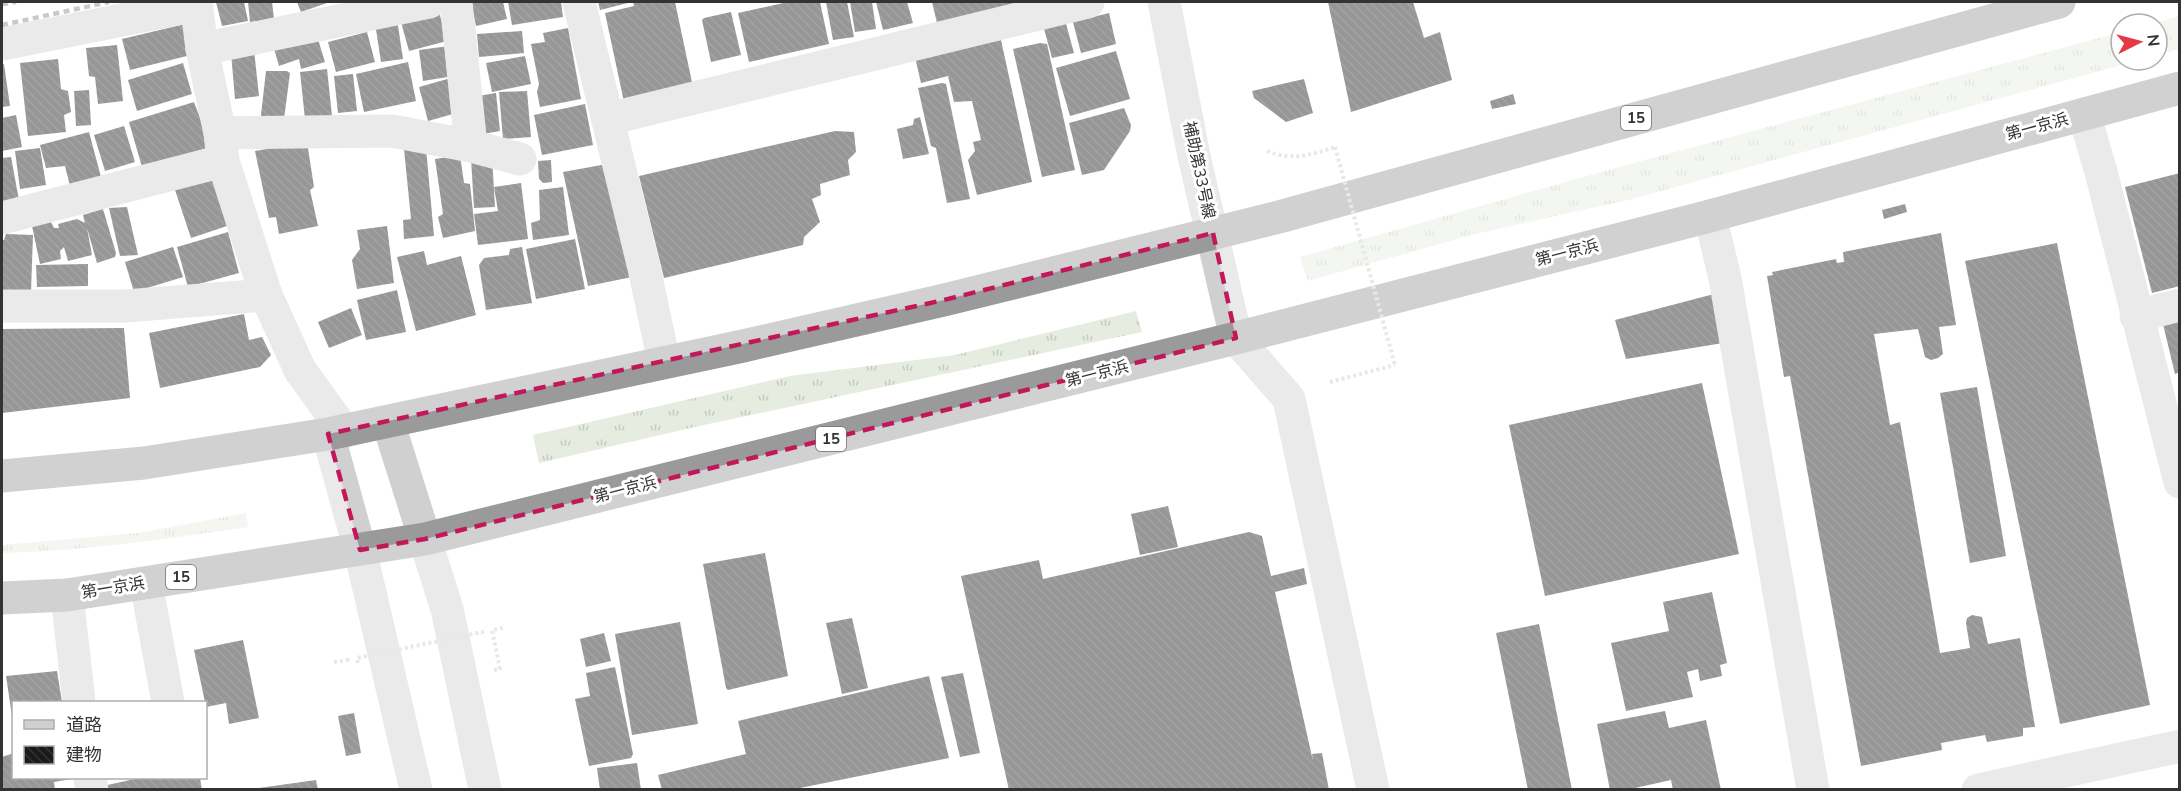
<svg xmlns="http://www.w3.org/2000/svg" width="2181" height="791" font-family="'Nunito Sans','Noto Sans JP',sans-serif">
  <style>
    .grass { fill: url(#grass-tufts) }
    .building { fill: url(#building-back-hatch) }
    .lines { fill: none; stroke-linecap: round; stroke-linejoin: round }
    .path { stroke: #cdcdcd; stroke-width: 4; stroke-dasharray: 3 3; stroke-linecap: butt }
    .minor { stroke: #d0d0d0; stroke-width: 33 }
    .highway { stroke: #9a9a9a; stroke-width: 33 }
    .rail { stroke: #888; stroke-width: 4.5; stroke-dasharray: 6 4.5; stroke-linecap: butt }
    .path-bridge { stroke: #cdcdcd; stroke-width: 4; stroke-dasharray: 3 3; stroke-linecap: butt }
    .marked { fill: none; stroke: #c2185b; stroke-width: 4.5; stroke-dasharray: 12 8; stroke-linejoin: round }
    .labels { text-anchor: middle; dominant-baseline: central; stroke-width: 6; stroke-linejoin: round; paint-order: stroke }
    .shield { fill: #fff; stroke: #707070; stroke-width: 1.5 }
    .shield-label { font-size: 15px; font-weight: bold; fill: #333 }
    .street-label { font-size: 16px; fill: #333; stroke: #fff }
  </style>
  <defs>
    <pattern id="grass-tufts" width="24" height="20" patternUnits="userSpaceOnUse" patternTransform="scale(1.5)"><rect width="24" height="20" fill="#e6ecdf"/><path d="M3 7l-1-3M5 7V3M7 7l1-3M15 17l-1-3M17 17v-4M19 17l1-3" fill="none" stroke="#c6cbc0"/></pattern>
    <pattern id="building-back-hatch" width="6" height="6" patternUnits="userSpaceOnUse" patternTransform="scale(1.5)"><rect width="6" height="6" fill="#1a1a1a"/><path d="M-1 5l2 2M0 0l6 6M5-1l2 2" fill="none" stroke="#333"/></pattern>
  </defs>
  <rect width="100%" height="100%" fill="#fff"/>
  <g class="grass">
    <polygon points="2179,16 2179,49 2157,55 2157,24 2151,24"/>
    <polygon points="2121,32 2121,60 2140,60 1628,200 1475,234 1308,281 1300,257 1619,167"/>
    <polygon points="1136,311 1142,332 699,426 539,463 533,435 790,376 955,355"/>
    <path d="M246,513l2,14c-82,12 -163,24 -246,26v-8l136,-12z"/>
  </g>
  <g class="building">
    <polygon points="216,2 244,2 248,21 222,26"/>
    <polygon points="248,2 272,2 274,19 250,22"/>
    <polygon points="297,2 330,2 301,12"/>
    <polygon points="471,2 503,2 507,19 476,26"/>
    <polygon points="508,2 561,2 563,17 512,25"/>
    <polygon points="598,2 632,2 600,10"/>
    <polygon points="633,2 675,2 693,87 624,102 605,13 634,6"/>
    <polygon points="788,2 820,2 829,44 749,62 738,13"/>
    <polygon points="826,2 847,2 854,37 833,40"/>
    <polygon points="850,2 872,2 876,29 855,32"/>
    <polygon points="876,2 907,2 913,23 883,30"/>
    <polygon points="932,2 1028,2 937,23"/>
    <polygon points="1328,2 1413,2 1424,38 1440,32 1452,80 1351,112"/>
    <polygon points="439,12 447,41 409,51 401,22"/>
    <polygon points="731,12 741,55 711,62 702,20 704,18"/>
    <polygon points="1109,13 1116,44 1081,53 1073,22"/>
    <polygon points="397,19 403,59 381,62 375,23"/>
    <polygon points="1065,20 1074,53 1052,58 1043,25"/>
    <polygon points="185,24 191,55 130,70 122,39"/>
    <polygon points="568,28 581,99 540,107 537,92 539,84 531,44 545,42 543,33"/>
    <polygon points="522,31 524,53 479,57 477,34"/>
    <polygon points="367,32 375,62 336,72 328,42"/>
    <polygon points="316,33 325,62 301,69 299,59 279,66 273,45"/>
    <polygon points="1001,40 1032,182 977,195 968,160 975,151 973,142 981,140 972,101 954,102 948,76 921,83 915,57"/>
    <polygon points="1040,43 1047,44 1075,170 1042,177 1013,49"/>
    <polygon points="117,45 123,101 98,104 95,77 89,76 86,48"/>
    <polygon points="449,46 454,76 423,81 419,50"/>
    <polygon points="254,50 259,96 235,99 231,53"/>
    <polygon points="1116,51 1130,99 1070,116 1056,68"/>
    <polygon points="525,56 531,84 492,92 486,63"/>
    <polygon points="58,59 61,89 68,91 71,112 64,115 66,132 28,136 20,63"/>
    <polygon points="408,62 416,101 364,112 356,74"/>
    <polygon points="183,63 192,94 137,111 128,80"/>
    <polygon points="4,64 10,106 2,107 2,65"/>
    <polygon points="327,69 332,116 305,119 300,72"/>
    <polygon points="266,71 287,71 290,73 284,119 262,119 261,115"/>
    <polygon points="353,74 357,111 338,113 334,76"/>
    <polygon points="451,78 460,112 428,121 419,87"/>
    <polygon points="1304,79 1313,113 1286,122 1254,98 1252,91"/>
    <polygon points="942,83 946,84 970,199 947,203 936,148 931,146 918,88"/>
    <polygon points="89,90 91,125 76,126 74,91"/>
    <polygon points="527,91 531,137 503,139 499,92"/>
    <polygon points="496,93 500,131 483,134 478,96"/>
    <polygon points="1513,94 1516,104 1492,109 1490,101"/>
    <polygon points="194,102 211,147 142,167 129,122"/>
    <polygon points="585,104 593,145 542,155 534,115"/>
    <polygon points="1124,108 1131,125 1130,131 1104,170 1082,175 1069,123"/>
    <polygon points="16,115 22,147 2,151 2,118"/>
    <polygon points="920,117 929,154 903,159 897,129 913,125 914,119"/>
    <polygon points="124,126 135,162 105,171 94,135"/>
    <polygon points="835,131 854,132 856,152 848,160 850,175 820,184 821,195 812,199 820,222 804,237 803,245 664,278 639,176"/>
    <polygon points="89,132 101,177 70,186 65,166 46,168 40,145"/>
    <polygon points="307,142 314,187 310,190 318,226 279,234 276,217 269,218 255,151"/>
    <polygon points="40,148 46,185 20,189 15,151"/>
    <polygon points="426,148 434,236 404,239 403,220 411,219 404,149"/>
    <polygon points="460,155 464,183 470,184 475,231 443,238 438,217 443,214 435,159"/>
    <polygon points="11,157 19,200 2,204 2,158"/>
    <polygon points="492,157 495,207 474,208 471,159"/>
    <polygon points="551,160 552,182 543,183 539,179 538,161"/>
    <polygon points="607,164 632,277 588,286 563,172"/>
    <polygon points="219,172 233,224 191,238 174,187"/>
    <polygon points="2180,173 2180,286 2152,293 2125,187"/>
    <polygon points="521,183 528,239 478,245 474,214 498,211 494,187"/>
    <polygon points="563,187 569,235 533,240 531,223 540,220 539,190"/>
    <polygon points="1905,204 1907,212 1884,219 1882,210"/>
    <polygon points="127,207 138,255 120,256 109,208"/>
    <polygon points="103,209 116,253 115,257 97,263 87,228 92,255 68,261 64,247 60,251 61,259 40,264 32,226 51,222 54,228 59,228 58,224 77,219 85,223 83,215"/>
    <polygon points="387,226 394,283 357,289 352,260 360,249 357,230"/>
    <polygon points="228,232 239,273 188,287 177,247"/>
    <polygon points="1941,233 1956,325 1939,327 1943,354 1938,358 1931,360 1925,357 1918,329 1874,334 1890,425 1900,422 1940,653 1970,648 1966,623 1967,618 1972,615 1982,617 1988,644 2020,638 2035,727 2023,728 2023,736 1987,742 1985,735 1941,743 1942,750 1861,766 1790,376 1784,377 1767,276 1773,275 1772,272 1836,259 1837,263 1844,262 1843,252"/>
    <polygon points="6,234 33,235 31,292 2,291 2,240 4,240"/>
    <polygon points="575,239 585,289 536,299 526,249"/>
    <polygon points="2057,243 2150,705 2060,724 1965,261"/>
    <polygon points="173,247 183,277 134,292 125,262"/>
    <polygon points="522,247 532,303 486,310 479,265 484,258 509,255 510,249"/>
    <polygon points="424,251 427,265 461,256 476,315 416,331 397,257"/>
    <polygon points="88,264 88,286 37,287 36,265"/>
    <polygon points="397,290 406,332 366,340 357,300"/>
    <polygon points="1714,294 1723,343 1626,359 1615,320"/>
    <polygon points="351,308 362,335 329,348 318,322"/>
    <polygon points="244,314 249,340 262,337 271,355 260,367 160,388 149,333"/>
    <polygon points="2180,316 2180,372 2175,374 2162,320"/>
    <polygon points="124,328 130,398 2,413 2,329"/>
    <polygon points="1702,383 1739,554 1545,596 1509,425"/>
    <polygon points="1977,387 2006,556 1970,563 1940,393"/>
    <polygon points="1168,506 1178,547 1140,555 1131,514"/>
    <polygon points="1249,532 1262,536 1271,576 1304,568 1307,584 1275,592 1313,761 1312,754 1322,753 1329,790 1009,790 961,576 1039,560 1043,579"/>
    <polygon points="765,553 788,676 728,690 726,688 703,564"/>
    <polygon points="1712,592 1727,663 1720,665 1722,676 1700,681 1698,669 1687,672 1693,697 1626,711 1611,643 1669,631 1663,602"/>
    <polygon points="852,618 868,688 842,694 826,623"/>
    <polygon points="680,622 698,724 632,735 615,634"/>
    <polygon points="1539,624 1572,790 1528,790 1496,633"/>
    <polygon points="604,633 611,661 586,667 580,639"/>
    <polygon points="243,640 259,718 229,724 226,703 206,707 194,650"/>
    <polygon points="615,667 633,754 631,758 589,766 575,699 590,696 586,673"/>
    <polygon points="57,671 62,702 14,702 12,716 6,676"/>
    <polygon points="963,673 980,753 960,757 941,677"/>
    <polygon points="929,676 949,758 790,790 662,790 658,775 746,754 738,721"/>
    <polygon points="1665,711 1669,728 1706,720 1721,790 1673,790 1671,780 1626,790 1610,790 1597,724"/>
    <polygon points="354,713 361,753 346,756 338,716"/>
    <polygon points="14,753 14,778 71,779 54,782 55,790 2,790 2,757"/>
    <polygon points="637,763 641,790 600,790 597,768"/>
    <polygon points="139,778 200,778 202,790 104,790 103,786"/>
    <polygon points="316,780 318,790 260,790 259,788"/>
  </g>
  <g class="lines">
    <g class="path">
      <path d="M1267,151c24,10 44,4 68,-4"/>
      <polyline points="1330,382 1395,365"/>
      <polyline points="334,662 348,660 348,663"/>
      <polyline points="494,670 500,669 492,630 503,628"/>
    </g>
    <g class="minor">
      <polyline points="196,2 202,49 220,133 223,161 266,295 300,370 344,431"/>
      <polyline points="456,2 471,146"/>
      <polyline points="579,2 644,268 664,362"/>
      <polyline points="1164,2 1194,156 1236,338 1289,399 1373,790"/>
      <polyline points="2,44 197,5"/>
      <polyline points="202,49 429,2"/>
      <polyline points="2084,114 2101,172 2180,482"/>
      <polyline points="608,119 1088,2"/>
      <polyline points="220,133 392,131 471,146 520,159"/>
      <polyline points="1710,216 1725,278 1813,790"/>
      <polyline points="2,218 223,161"/>
      <polyline points="2,306 125,306 266,295"/>
      <polyline points="2136,316 2180,305"/>
      <polyline points="388,422 447,609 485,790"/>
      <polyline points="328,434 360,550 416,790"/>
      <polyline points="146,583 168,702"/>
      <polyline points="67,595 79,702"/>
      <polyline points="90,778 92,790"/>
      <polyline points="1978,790 2180,746"/>
    </g>
    <g class="highway">
      <polyline points="2,476 144,463 328,434 743,346 944,300 1279,217 2059,2"/>
      <polyline points="2,598 67,595 425,539 1236,338 1710,216 2180,88"/>
    </g>
    <g class="rail">
      <polyline points="2,4 16,2"/>
      <polyline points="2,25 109,2"/>
    </g>
    <g class="path-bridge">
      <polyline points="1335,147 1395,365"/>
      <polyline points="358,663 357,658 482,632 484,637"/>
    </g>
  </g>
  <path d="M0 0H2181V791H0ZM1213,233l23,105 -811,201 -65,11 -32,-116 616,-134z" fill="#fff" fill-opacity=".55" fill-rule="evenodd"/>
  <path class="marked" d="M1213,233l23,105 -811,201 -65,11 -32,-116 616,-134z"/>
  <g class="labels">
    <g class="shield">
      <rect x="1621" y="106" width="30" height="24" rx="4.5"/>
      <rect x="816" y="427" width="30" height="24" rx="4.5"/>
      <rect x="166" y="565" width="30" height="24" rx="4.5"/>
    </g>
    <g class="shield-label">
      <text x="1636" y="118">15</text>
      <text x="831" y="439">15</text>
      <text x="181" y="577">15</text>
    </g>
    <g class="street-label">
      <text transform="translate(2037 127) rotate(-15)">第一京浜</text>
      <text transform="translate(1199 170) rotate(78)">補助第33号線</text>
      <text transform="translate(1567 253) rotate(-14)">第一京浜</text>
      <text transform="translate(1097 374) rotate(-14)">第一京浜</text>
      <text transform="translate(625 490) rotate(-14)">第一京浜</text>
      <text transform="translate(113 588) rotate(-9)">第一京浜</text>
    </g>
  </g>
  <rect width="2181" height="791" fill="none" stroke="#333333" stroke-width="6"/>
  <rect x="12" y="701" width="195" height="78" fill="#ffffff" stroke="#adadad" stroke-width="1.5"/>
  <rect x="24" y="720" width="30" height="9" fill="#d0d0d0" stroke="#adadad" stroke-width="1.5"/>
  <text x="66" y="731" font-size="18" fill="#333333">道路</text>
  <rect x="24" y="746" width="30" height="18" fill="url(#building-back-hatch)" stroke="#adadad" stroke-width="1.5"/>
  <text x="66" y="761" font-size="18" fill="#333333">建物</text>
  <g transform="translate(2139 42) rotate(84)"><circle r="28" fill="#ffffff" stroke="#adadad" stroke-width="1.5"/>
  <path d="M0-4.5L10 22L0 15L-10 22Z" fill="#e63946"/>
  <text y="-9" font-size="16" font-weight="bold" text-anchor="middle" fill="#333333">N</text>
  </g>
</svg>
